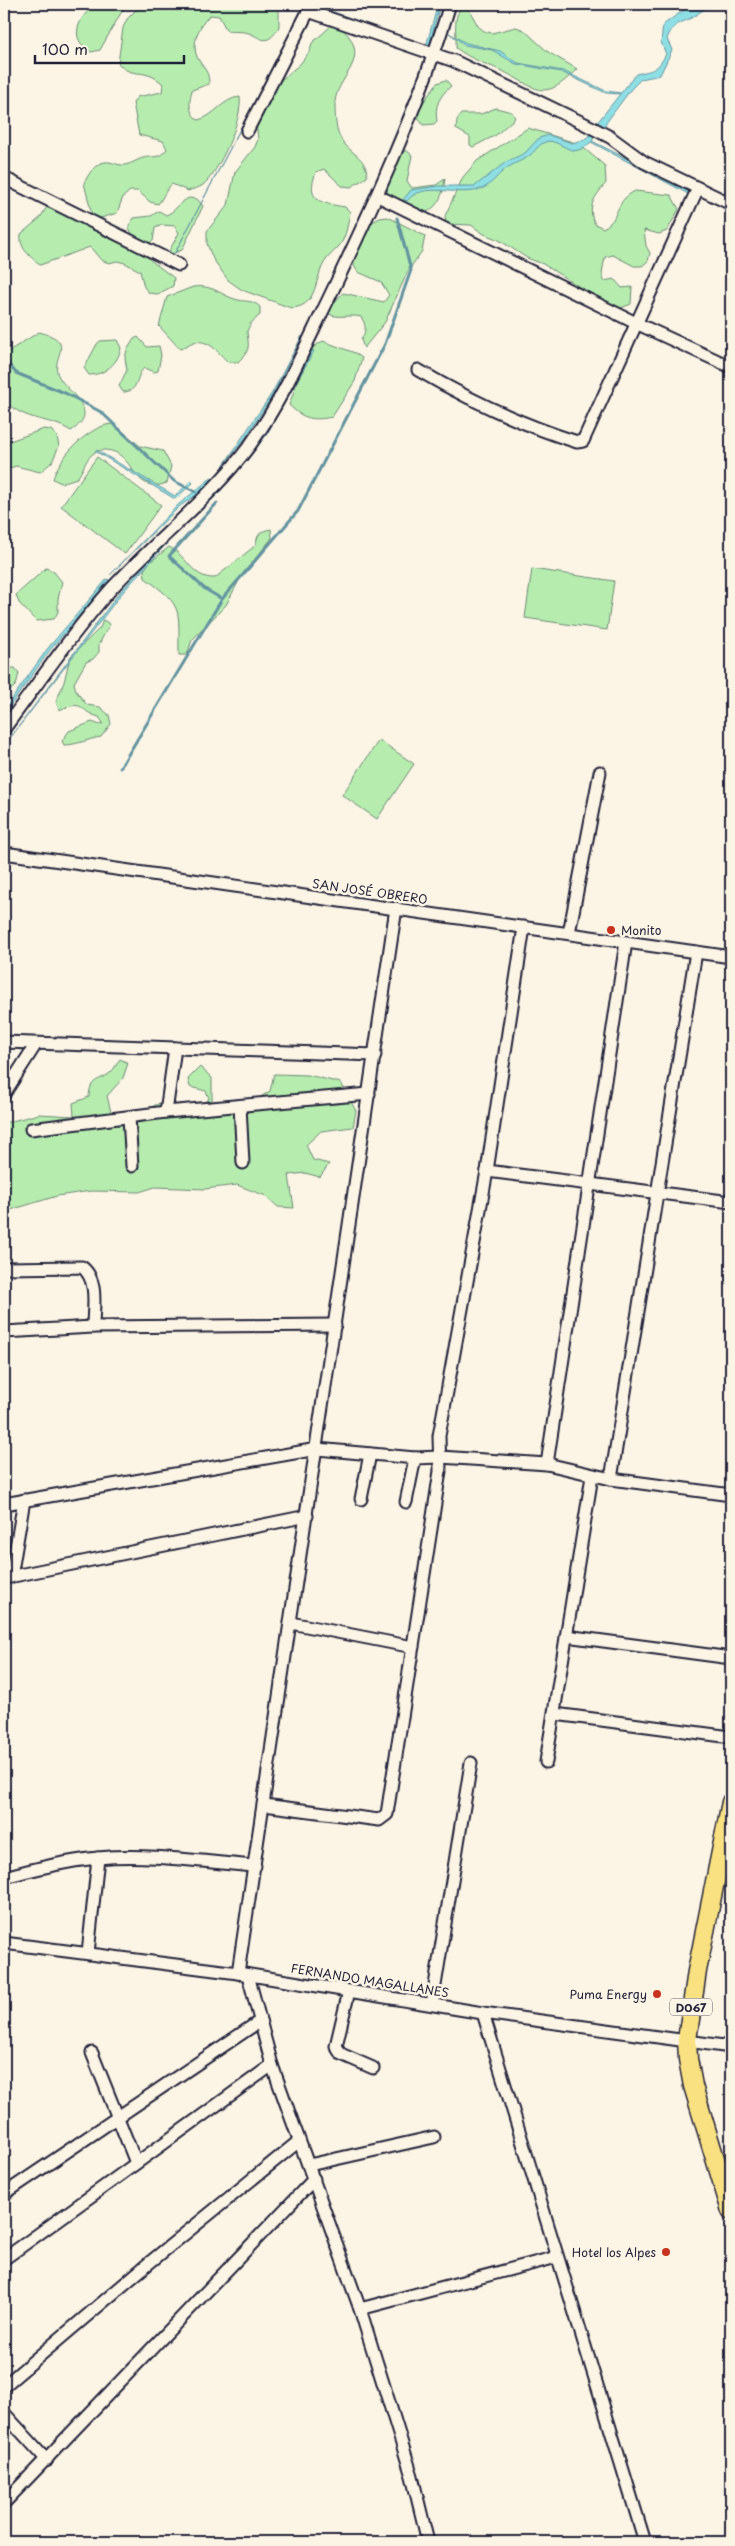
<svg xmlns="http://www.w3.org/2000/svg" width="735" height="2546" font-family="'Playpen Sans',sans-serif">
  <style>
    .green { fill: #b6edaf; stroke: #6c8875 }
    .water { fill: #8edfe4; stroke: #6393a0 }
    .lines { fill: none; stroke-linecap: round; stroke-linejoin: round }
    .stream { stroke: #6393a0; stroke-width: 3 }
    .street-casing { stroke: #22223b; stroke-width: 15 }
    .primary-casing { stroke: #22223b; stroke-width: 21 }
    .street { stroke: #fcf5e5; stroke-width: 11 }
    .primary { stroke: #f9e181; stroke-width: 18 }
    .poi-dot { fill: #c8321e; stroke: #fcf5e5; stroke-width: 2 }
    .labels { text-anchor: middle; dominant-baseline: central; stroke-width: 5; stroke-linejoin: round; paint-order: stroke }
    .shield { fill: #fcf5e5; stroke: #63616e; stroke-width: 1 }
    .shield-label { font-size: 11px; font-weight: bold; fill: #22223b }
    .street-label { font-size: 12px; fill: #22223b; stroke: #fcf5e5 }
    .poi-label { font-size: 12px; fill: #22223b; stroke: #fcf5e5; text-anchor: end }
  </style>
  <rect width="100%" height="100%" fill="#fcf5e5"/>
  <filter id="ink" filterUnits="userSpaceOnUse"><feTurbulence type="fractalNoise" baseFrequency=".02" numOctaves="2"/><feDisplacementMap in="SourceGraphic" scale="10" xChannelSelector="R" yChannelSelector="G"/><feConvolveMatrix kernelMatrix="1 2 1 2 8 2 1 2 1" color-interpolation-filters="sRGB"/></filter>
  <g filter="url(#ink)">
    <g class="green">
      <path d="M95,4h31l-26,46 -9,2c-24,-14 -12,-34 4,-48z"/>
      <path d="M142,4h137v23c-14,24 -19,7 -35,5 -6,-1 -11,0 -17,-1l-8,-15 -9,-1c-12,11 -21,32 -10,47 6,9 9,11 9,22l-17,6c-3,12 -4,22 6,30 16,-3 25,-22 42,-23 3,22 -21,75 -37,88 -4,3 -11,4 -15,6l-16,-7c-7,6 -8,13 -14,20l-8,-2 -12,-11h-8l-7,6 -6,16 -16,5 -9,-3 -8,-32c4,-8 11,-20 21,-21 7,-1 13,4 20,3 7,-1 14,-7 22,-8 10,0 13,0 20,-8l-4,-8 -24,-6 -6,-32 4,-6 25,-5 1,-8c-19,-18 -31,-4 -45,-21l5,-35 4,-9z"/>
      <path d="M466,4l12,22 6,5 8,2 24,-6 8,3 24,22 29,17c-35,36 -40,18 -77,1 -16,-7 -30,-11 -44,-22 1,-16 -5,-35 10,-44z"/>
      <path d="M331,26c9,1 14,4 19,12 16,25 -13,40 -15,64 0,10 0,25 5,35 7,16 28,19 27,40l-16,10 -9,-1 -18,-17 -8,3c-11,29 4,31 29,35l5,5c-2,11 -4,25 -10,33 -5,6 -12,11 -16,18 -10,18 -7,44 -33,45l-49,-18 -14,-10 -15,-21 -6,-15v-13l21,-26 7,-33 20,-25 3,-8 -2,-17 17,-35 27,-23 10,-13 2,-8z"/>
      <path d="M446,80l5,6c-11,10 -17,19 -14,35l-3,3 -11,1 -6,-10 3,-8 17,-24z"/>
      <polygon points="496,108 512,112 515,118 496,135 473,147 470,145 470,137 456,129 457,120 461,114 481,114"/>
      <path d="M528,128l51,16 26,22 1,17c-11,14 -20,23 -11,41l8,4c19,-10 9,-25 32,-37l36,4 8,14 -12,22 -8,3 -15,-4 2,16 4,7 -2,8 -6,5h-8l-21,-11 -8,2 -3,16 2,8 10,-2 8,9 10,-1 -1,17 -15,6 -73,-46 -16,-6 -28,-18 -15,-6 -13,-9 -25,-1 -1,-8 18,-39 14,-16z"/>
      <path d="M406,150l6,5 -5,26 5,7 24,-3 9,-6c-2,14 -5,26 -18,33l-39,-12c-2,-23 0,-35 18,-50z"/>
      <path d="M189,198l8,1 6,7 -21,44 -10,4 -3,-3 10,-18 -4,-7 -13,-1 -7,3 -2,13 -4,2c-9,-2 -20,-8 -20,-18l5,-7 17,-2 8,-5 7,4c9,-3 13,-13 23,-17z"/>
      <path d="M48,205l67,36 17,-1 17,19 25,19 -1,8 -15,8 -9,-1 -5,-6 -4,-16 -15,-8 -8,-2 -8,2 -8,-3 -11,-13 -50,18c-10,-9 -21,-16 -19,-31l19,-16z"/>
      <path d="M388,217l37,19 -3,15 -14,20 -23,51 -21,26 -3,-8c5,-9 6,-14 0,-23 -12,-3 -22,2 -32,-3l2,-8 12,-13 41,9 5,-7 -8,-13 -23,-10 -4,-6v-8l10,-32 16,-8z"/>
      <path d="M193,287c21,-3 28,9 45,13 9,2 15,0 22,7v8l-9,8 -4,8c1,15 5,18 -9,31h-10c-10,-9 -18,-23 -34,-20 -5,1 -9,6 -14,7l-21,-23 8,-29z"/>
      <path d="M39,332c41,10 9,25 20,45 10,17 43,34 12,54 -21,-14 -45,-8 -67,-31v-46z"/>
      <path d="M138,337l9,10 12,-1 2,9 -3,16 -4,1 -10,-4c-9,9 -5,24 -21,24l-4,-6 8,-16 -2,-12 2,-8 7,-11z"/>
      <path d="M117,340l4,8c-3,16 -17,27 -32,27l-5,-7 13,-24 3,-3z"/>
      <path d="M323,341l32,12 7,5 -7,23 -23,36c-19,4 -29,2 -43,-12l20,-55z"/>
      <path d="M111,424l7,3 22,19 23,5 8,15 -4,17c-36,13 -31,-32 -62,-33 -4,0 -9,1 -11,3 -10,7 -10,17 -17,25l-16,5 -8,-4c6,-22 35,-52 58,-55z"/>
      <polygon points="44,429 51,430 57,437 59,446 52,462 40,472 16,466 4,470 4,443"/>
      <polygon points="97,457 161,505 125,554 61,506"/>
      <path d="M271,529l1,9 -30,37 -16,30 -34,35 -5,15h-8c-1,-46 6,-48 -34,-77l-1,-8 5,-7 20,-16c19,9 23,32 46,31l41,-33c1,-11 4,-14 15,-16z"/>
      <polygon points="46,568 54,572 62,582 58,599 58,612 54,619 36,621 19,603 16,595"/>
      <polygon points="532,569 614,581 607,630 525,618"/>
      <path d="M103,620l7,4 -11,20v8l-6,7 -7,3 -12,21 2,8 11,14 13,2 9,8 2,9 -10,13c-13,2 -24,8 -37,8l-2,-4 7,-10 23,-9 8,3 3,-2 -4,-6c-22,-6 -12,-18 -40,-7l-3,-8 8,-20 6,-25 30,-29z"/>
      <polygon points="4,662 8,668 15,668 19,673 16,685 7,694 4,694"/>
      <polygon points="379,740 414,764 377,819 342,795"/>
      <path d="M120,1059l8,4 -5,15 -16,18 4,16 7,5 25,-6 23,-11 9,2 1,16c20,-1 22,-3 33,-20l-3,-7 -16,-4 -2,-8 12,-12 12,11v24l5,7 28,-2 25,-16 4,-17 34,1 33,8 15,28 -3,16 -32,4 -15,14 7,15 16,4 -9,13 -15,-4 -16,2 5,33 -16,-1 -12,-11 -29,-11 -32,4 -50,-2 -16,5 -48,-1 -34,5 -53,16v-89l35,-9 35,2 -1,-13 16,-6c1,-19 9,-15 21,-24 4,-3 7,-10 10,-14z"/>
    </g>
    <g class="water">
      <polygon points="438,4 440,4 429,47 369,28 320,9 303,10 175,253 304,8 320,7 426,46"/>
      <path d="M692,4h19c-6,4 -14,11 -20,14 -14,7 -18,6 -24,21l5,11 -12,25 -19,4 -10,10 -28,38 -6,-4 23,-29 -14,-1 -45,-21 -45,-8 -24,-14 -27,-5 -16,-12 17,10 34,8 18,12 45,8 43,20 15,2 15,-19c17,-4 21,-3 30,-20l-5,-12 2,-17z"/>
      <path d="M595,130l3,2 -6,9 102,52 -2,3 -101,-54c-19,17 -21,4 -41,-1 -11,1 -13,9 -21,15 -9,6 -20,9 -27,16 -7,6 -12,14 -21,17 -22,9 -58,-9 -74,12l-4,-1 8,-10 27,-4h37l31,-24 19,-9 14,-15 10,-3 23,8 13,-4z"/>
      <polygon points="302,336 274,393 246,437 223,466 272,393"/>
      <polygon points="312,350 314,351 267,434 246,462 216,496 169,541 122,593 4,746 120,592 168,540 215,495 258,443 293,388"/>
      <polygon points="96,450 175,496 191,481 193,483 175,499 95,451"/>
      <polygon points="212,477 214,478 201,492 180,506 110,575 178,505"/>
      <polygon points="107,579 109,580 50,650 4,714 4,710 48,648"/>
    </g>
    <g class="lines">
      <g class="stream">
        <polyline points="4,359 16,373 65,393 101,412 174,481 196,492"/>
        <polyline points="217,503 169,556 205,589 222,599"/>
        <polyline points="120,768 222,599 298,511 385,344 411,270 397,218"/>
      </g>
      <defs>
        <g id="street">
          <polyline points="308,11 454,61 585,124 610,137 644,162 731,204"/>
          <polyline points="247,131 312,4"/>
          <polyline points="4,178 179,265"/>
          <polyline points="378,196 638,324 731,367"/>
          <path d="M418,370c51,30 102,54 159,72l6,-1 115,-253"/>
          <path d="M4,729c35,-47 69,-97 108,-141 45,-49 98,-89 138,-143 32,-44 54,-96 78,-145 46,-96 91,-194 122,-296"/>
          <polyline points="4,853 731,957"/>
          <polyline points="569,933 600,772"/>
          <polyline points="4,1042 375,1055"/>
          <polyline points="4,1094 36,1044"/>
          <polyline points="240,1106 243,1163"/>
          <polyline points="166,1112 175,1048"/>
          <polyline points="129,1117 132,1166"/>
          <polyline points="31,1129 166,1112 369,1094"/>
          <polyline points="487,1171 731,1202"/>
          <path d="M4,1268l78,-1c17,13 11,41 11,60"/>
          <polyline points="4,1332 93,1327 335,1325"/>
          <polyline points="547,1464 626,942"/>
          <polyline points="611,1479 696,952"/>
          <polyline points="361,1499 370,1454"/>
          <polyline points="406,1502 415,1458"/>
          <polyline points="4,1504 317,1449 415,1458 440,1457 547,1464 611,1479 731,1495"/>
          <polyline points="11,1577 24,1500"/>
          <polyline points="4,1578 307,1516"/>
          <polyline points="291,1623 413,1647"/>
          <polyline points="566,1636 731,1658"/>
          <polyline points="555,1714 731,1737"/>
          <polyline points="546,1762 592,1476"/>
          <polyline points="264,1805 379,1820 387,1814 440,1471 439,1436 487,1171 524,927"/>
          <path d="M4,1877c31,-8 62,-16 94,-19 51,-5 105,4 157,8"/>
          <polyline points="4,1943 238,1973 483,2013 731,2047"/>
          <polyline points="88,1953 98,1858"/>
          <polyline points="238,1973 396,908"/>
          <polyline points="248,1975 272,2065 360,2309 412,2476 428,2542"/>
          <polyline points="349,1991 336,2046 341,2054 373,2068"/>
          <polyline points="432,2004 471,1763"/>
          <polyline points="483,2013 645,2542"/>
          <polyline points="92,2053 136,2163"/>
          <polyline points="309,2165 434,2137"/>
          <polyline points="4,2194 260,2021"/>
          <polyline points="4,2259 272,2065"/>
          <polyline points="360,2309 557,2257"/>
          <polyline points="4,2386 149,2263 299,2141"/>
          <polyline points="4,2413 47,2460"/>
          <polyline points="4,2503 314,2179"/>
        </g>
        <polyline id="primary" points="731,1802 697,1971 687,2040 688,2059 693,2086 731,2211"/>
      </defs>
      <use href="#street" class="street-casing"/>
      <use href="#primary" class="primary-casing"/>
      <use href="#street" class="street"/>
      <use href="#primary" class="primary"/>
    </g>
  </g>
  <g class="poi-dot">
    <circle cx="611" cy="930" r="5"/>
    <circle cx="657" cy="1994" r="5"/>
    <circle cx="666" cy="2252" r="5"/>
  </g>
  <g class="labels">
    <rect class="shield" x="670" y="1998.5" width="42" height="17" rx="4"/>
    <g class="shield-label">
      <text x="691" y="2007">D067</text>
    </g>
    <g class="street-label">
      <text transform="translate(370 891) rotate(8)">SAN JOSÉ OBRERO</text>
      <text transform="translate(370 1980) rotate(9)">FERNANDO MAGALLANES</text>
    </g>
    <g class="poi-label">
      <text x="621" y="930" text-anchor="start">Monito</text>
      <text x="647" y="1994">Puma Energy</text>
      <text x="656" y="2252">Hotel los Alpes</text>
    </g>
  </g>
  <rect width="735" height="2546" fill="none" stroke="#fcf5e5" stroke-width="20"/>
  <rect x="10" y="10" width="715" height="2526" fill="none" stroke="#22223b" stroke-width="2" filter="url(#ink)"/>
  <path d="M35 55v8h149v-8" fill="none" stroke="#22223b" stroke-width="2.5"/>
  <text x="42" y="55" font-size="15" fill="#22223b" stroke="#fcf5e5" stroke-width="4" paint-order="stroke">100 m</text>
</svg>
